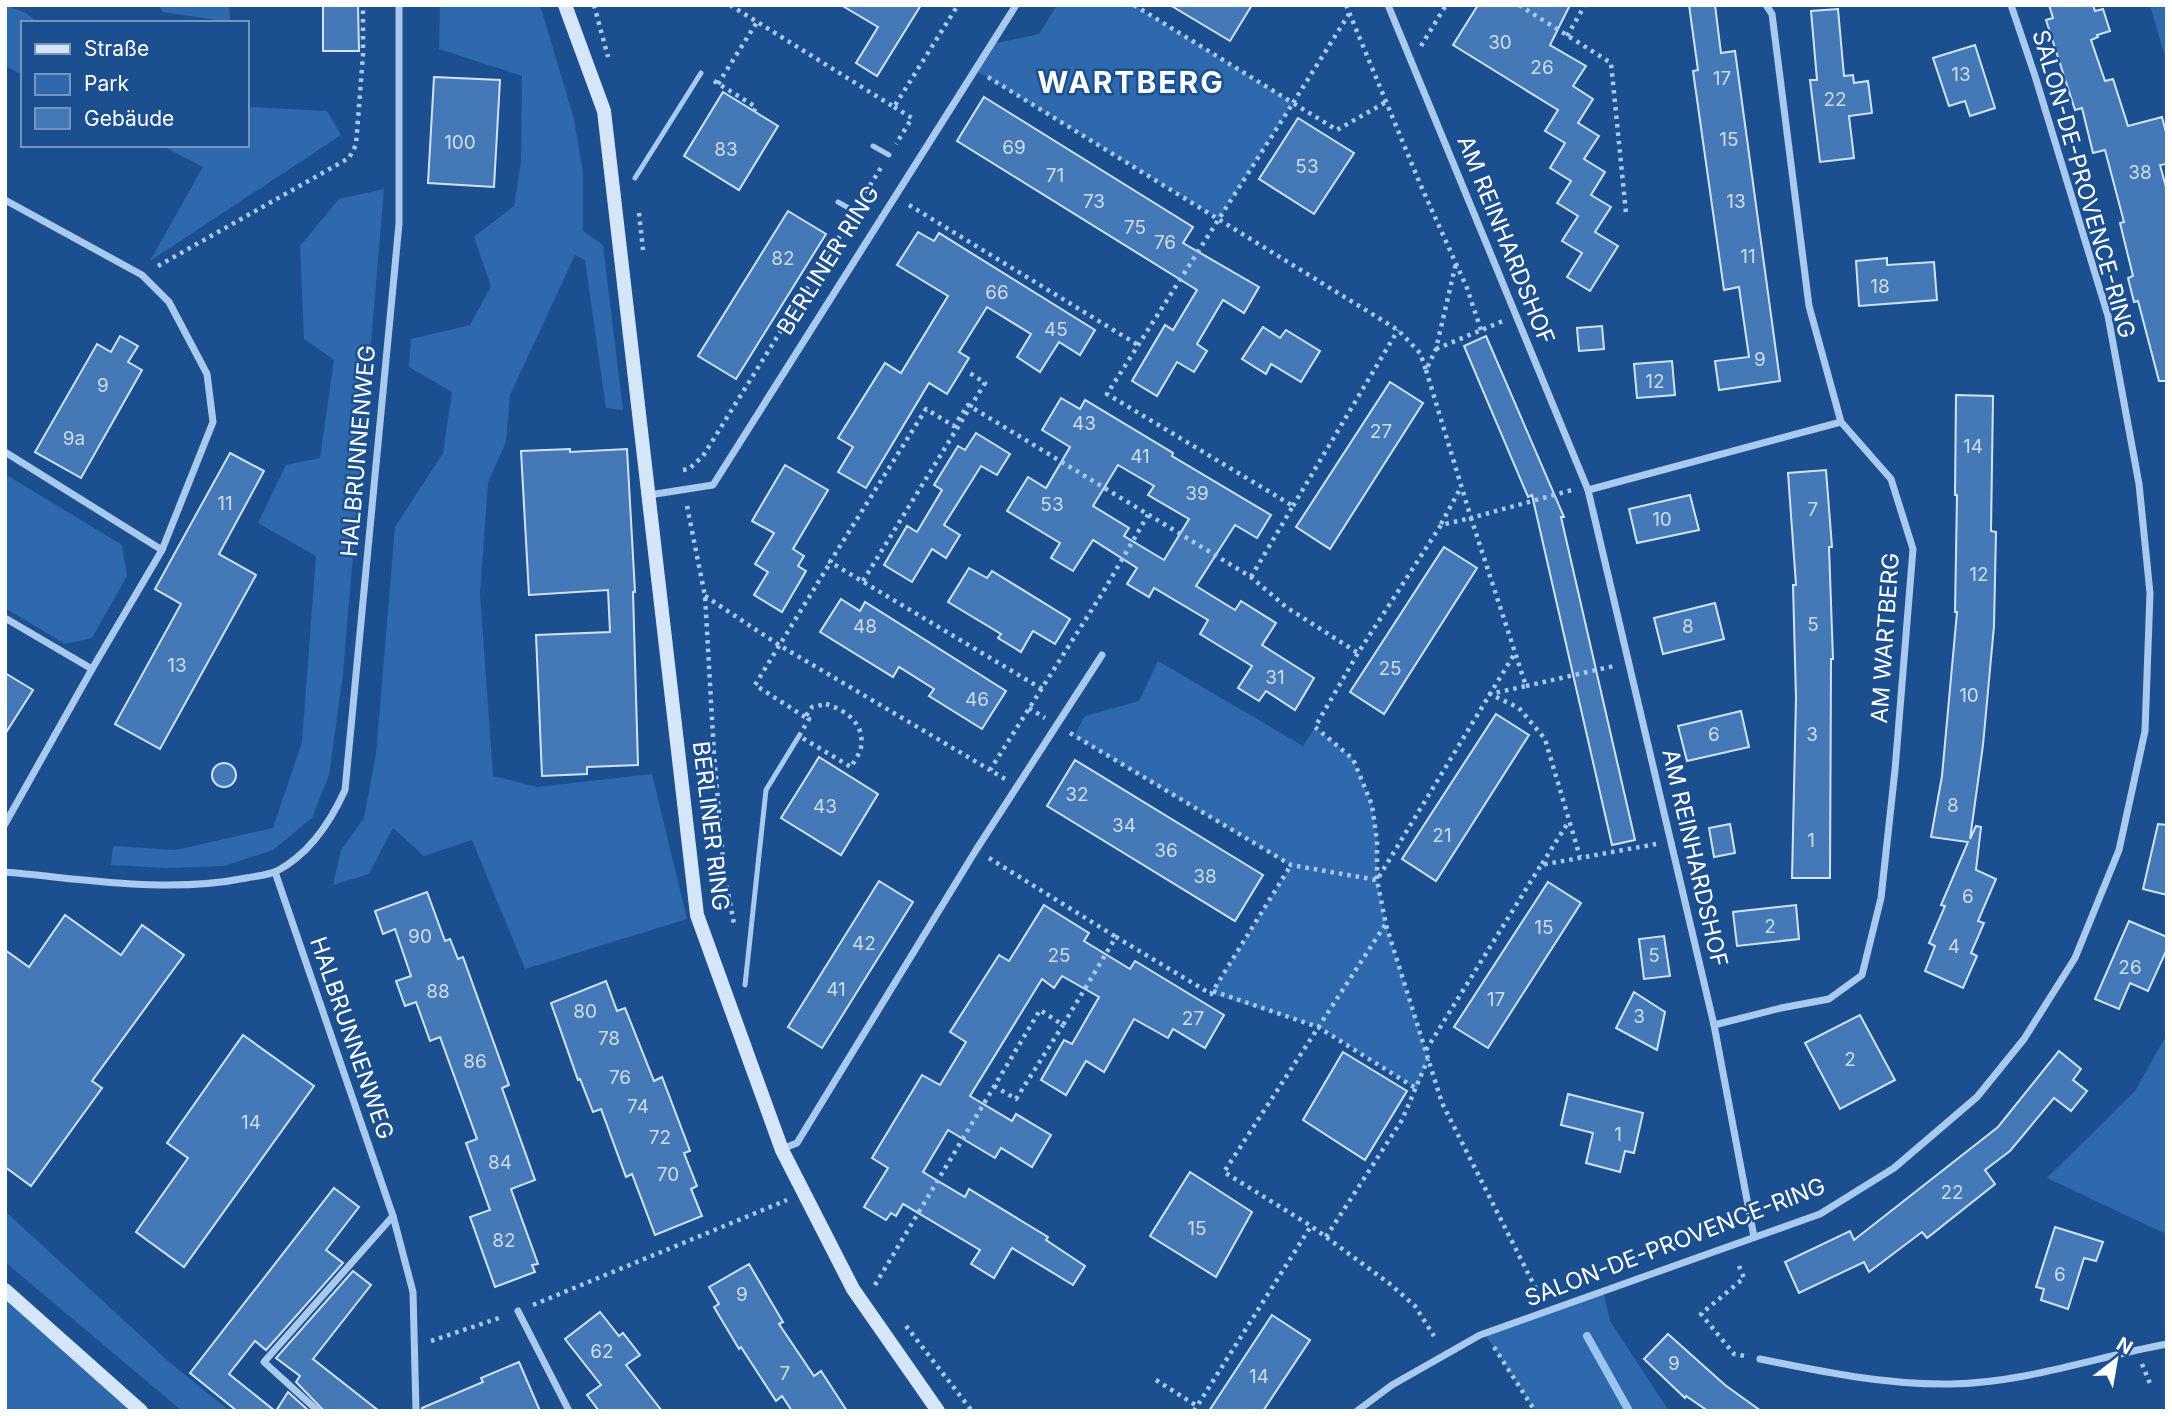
<svg xmlns="http://www.w3.org/2000/svg" width="2172" height="1416" font-family="Inter,sans-serif">
  <style>
    .green { fill: #2e69ad }
    .lines { fill: none; stroke-linecap: round; stroke-linejoin: round }
    .stream { stroke: #9cc4f0; stroke-width: 8 }
    .building { fill: #4478b7; stroke: #cfe3fa; stroke-width: 2; fill-rule: evenodd }
    .path { stroke: #a9c9ee; stroke-width: 4.5; stroke-dasharray: 3.5 5; stroke-linecap: butt }
    .lane { stroke: #a9c9ee; stroke-width: 5 }
    .street { stroke: #a9c9ee; stroke-width: 7 }
    .secondary { stroke: #d6e6fa; stroke-width: 14 }
    .labels { text-anchor: middle; dominant-baseline: central; stroke-width: 5; stroke-linejoin: round; paint-order: stroke }
    .number-label { font-size: 19px; fill: #d0dded }
    .street-label { font-size: 23px; fill: #fff; stroke: #1b4f8f }
    .district-label { font-size: 30px; font-weight: bold; letter-spacing: 2px; fill: #fff; stroke: #1b4f8f }
  </style>
  <rect width="100%" height="100%" fill="#1b4f8f"/>
  <g class="green">
    <polygon points="5,5 26,13 39,23 23,23 23,75 5,66"/>
    <polygon points="158,5 229,5 230,22 163,12"/>
    <polygon points="440,5 540,5 574,119 583,173 583,231 603,245 623,410 606,408 585,260 575,255 510,395 506,442 488,482 480,594 493,776 537,787 652,774 687,919 525,969 472,840 424,856 393,828 369,874 333,885 341,850 364,818 376,754 395,527 443,453 452,392 409,367 411,339 470,325 491,286 474,237 514,206 521,162 522,76 439,49"/>
    <polygon points="1057,5 1134,5 1293,103 1219,219 975,70 992,44 1039,34"/>
    <polygon points="2150,5 2167,5 2167,64"/>
    <polygon points="247,107 327,111 341,135 150,261 203,167 161,145 247,145"/>
    <polygon points="384,189 343,673 329,775 312,818 273,850 224,866 167,868 111,865 113,846 176,850 273,828 302,742 316,556 258,523 286,465 320,458 334,360 304,339 300,246 339,199"/>
    <polygon points="5,474 122,545 127,576 92,638 65,644 5,608"/>
    <polygon points="1158,661 1303,746 1315,727 1353,759 1372,805 1377,841 1377,880 1386,925 1428,1058 1417,1089 1319,1027 1211,994 1291,866 1074,736 1085,716 1139,701"/>
    <polygon points="2167,1034 2167,1232 2166,1234 2047,1178 2135,1091"/>
    <polygon points="5,1211 168,1361 230,1411 182,1411 5,1262"/>
    <polygon points="5,1290 141,1411 5,1411"/>
    <polygon points="1603,1291 1610,1321 1669,1411 1535,1411 1485,1334"/>
  </g>
  <g class="lines">
    <polyline class="stream" points="1587,1336 1629,1411"/>
  </g>
  <g class="building">
    <polygon points="323,5 358,5 359,51 323,51"/>
    <polygon points="841,5 921,5 877,76 856,63 878,27"/>
    <polygon points="1170,5 1252,5 1230,41"/>
    <polygon points="1478,5 1570,5 1550,45 1586,66 1573,86 1593,99 1578,123 1599,136 1584,159 1605,172 1591,195 1611,207 1595,232 1618,246 1590,291 1567,277 1582,253 1562,241 1578,216 1557,203 1571,181 1550,168 1565,143 1545,131 1558,110 1453,45"/>
    <polygon points="1689,5 1715,5 1721,53 1735,51 1780,381 1719,390 1715,361 1749,357 1739,287 1724,290 1693,71 1698,70"/>
    <polygon points="2049,5 2093,5 2095,11 2103,9 2110,31 2097,35 2098,37 2091,40 2105,81 2113,79 2128,126 2162,117 2167,136 2167,164 2160,165 2167,191 2167,381 2159,381 2138,301 2134,302 2128,278 2133,276 2120,223 2124,222 2105,150 2093,153 2082,108 2075,110 2046,20 2053,18"/>
    <polygon points="1838,9 1844,76 1853,75 1854,83 1868,81 1872,113 1849,116 1854,158 1820,162 1810,80 1817,80 1811,11"/>
    <polygon points="1975,45 1995,108 1970,116 1965,101 1949,106 1933,58"/>
    <polygon points="434,77 500,80 494,187 428,183"/>
    <polygon points="723,92 778,126 739,190 684,156"/>
    <polygon points="984,97 1193,227 1183,243 1259,287 1244,313 1223,300 1197,344 1207,351 1194,372 1177,362 1157,396 1132,381 1165,325 1173,330 1197,290 957,141"/>
    <polygon points="1298,118 1354,153 1314,214 1259,179"/>
    <polygon points="788,211 826,234 736,379 698,356"/>
    <polygon points="918,232 934,241 939,233 1095,330 1080,355 1059,342 1040,372 1017,357 1031,334 987,307 959,352 969,358 947,394 929,383 866,488 838,472 853,447 838,438 885,363 901,373 948,296 897,265"/>
    <polygon points="1887,258 1887,265 1934,262 1937,300 1859,306 1856,261"/>
    <polygon points="1602,326 1604,349 1579,351 1577,328"/>
    <polygon points="1263,327 1280,338 1286,330 1320,351 1301,382 1271,364 1266,374 1242,359"/>
    <polygon points="120,336 138,346 128,362 142,370 81,478 35,452 97,344 111,352"/>
    <polygon points="1486,336 1564,517 1561,517 1635,840 1612,845 1532,495 1528,497 1464,346"/>
    <polygon points="1672,361 1675,395 1637,398 1634,364"/>
    <polygon points="1390,382 1423,403 1330,549 1296,527"/>
    <polygon points="1956,395 1993,396 1991,531 1996,532 1994,626 1983,745 1970,839 1976,826 1981,827 1976,870 1996,879 1978,921 1984,923 1971,953 1977,956 1963,988 1925,971 1935,946 1929,943 1945,906 1941,905 1968,842 1931,837 1942,776 1957,612 1955,612 1957,495 1955,495"/>
    <path d="M1061,398l19,11 5,-9 88,53 -1,3 99,59 -14,23 -22,-13 -39,61 39,24 6,-9 35,22 -14,22 52,33 -19,32 -29,-19 -7,10 -21,-13 14,-22 -52,-32 8,-14 -54,-32 -5,9 -22,-13 10,-16 -44,-28 -20,31 -22,-13 9,-15 -53,-32 21,-34 18,11 24,-41 -28,-17zM1118,465l36,21 -6,9 41,24 -25,41 -40,-24 5,-8 -36,-22z"/>
    <polygon points="976,433 1010,454 997,475 981,466 944,525 960,535 946,558 932,549 912,582 884,565 907,526 917,532 942,490 934,485 958,446 965,450"/>
    <polygon points="570,449 570,452 627,449 635,592 633,592 638,765 587,767 587,774 542,776 536,635 610,632 608,590 529,595 521,451"/>
    <polygon points="230,453 264,471 219,554 256,575 160,749 115,724 181,604 155,589"/>
    <polygon points="785,465 828,490 793,549 804,556 798,566 806,571 782,612 754,595 768,572 755,564 774,533 752,521"/>
    <polygon points="1826,470 1832,547 1829,547 1833,659 1831,659 1830,878 1792,878 1796,698 1793,585 1796,585 1788,473"/>
    <polygon points="1690,495 1699,530 1637,543 1629,509"/>
    <polygon points="1444,547 1477,568 1384,714 1350,692"/>
    <polygon points="969,568 987,578 992,571 1070,619 1055,644 1033,631 1021,652 998,638 1001,634 948,602"/>
    <polygon points="841,599 860,611 865,602 1006,691 982,729 929,696 934,689 899,667 893,677 820,632"/>
    <polygon points="1715,603 1724,639 1663,654 1654,618"/>
    <polygon points="5,673 33,690 5,734"/>
    <polygon points="1741,711 1749,747 1687,761 1678,726"/>
    <polygon points="1496,714 1529,735 1436,881 1402,859"/>
    <polygon points="819,757 878,794 841,855 781,818"/>
    <polygon points="1075,760 1263,875 1235,921 1047,806"/>
    <circle cx="224" cy="775" r="12"/>
    <polygon points="1730,824 1735,853 1714,857 1709,828"/>
    <polygon points="2158,824 2167,825 2167,895 2143,889"/>
    <polygon points="879,881 913,902 822,1048 788,1027"/>
    <polygon points="1548,882 1581,903 1488,1048 1454,1027"/>
    <polygon points="427,892 445,941 450,939 458,959 463,957 509,1085 502,1088 535,1180 511,1189 538,1264 532,1265 535,1272 495,1287 470,1217 490,1210 466,1143 477,1139 440,1037 430,1041 416,1002 405,1006 396,981 411,976 395,929 383,934 375,911"/>
    <polygon points="1044,905 1089,933 1084,941 1130,969 1135,961 1224,1015 1205,1048 1173,1029 1168,1038 1134,1019 1104,1072 1086,1061 1066,1095 1041,1080 1064,1040 1072,1044 1099,997 1062,976 1054,988 1042,979 970,1096 1012,1121 1016,1114 1051,1135 1032,1167 1001,1148 995,1158 948,1130 923,1172 965,1197 969,1189 1048,1237 1046,1240 1085,1266 1073,1285 1012,1248 994,1278 971,1264 980,1250 903,1204 896,1216 891,1213 886,1220 864,1207 888,1168 872,1158 922,1075 940,1085 966,1042 950,1032 999,955 1009,961"/>
    <polygon points="1796,905 1799,939 1737,946 1733,912"/>
    <polygon points="65,915 121,955 142,925 184,955 92,1081 102,1088 31,1186 5,1167 5,950 29,967"/>
    <polygon points="2129,921 2167,937 2167,949 2148,991 2130,983 2119,1009 2095,999"/>
    <polygon points="1664,936 1670,976 1644,979 1639,939"/>
    <polygon points="606,981 617,1011 625,1008 654,1081 662,1077 690,1151 684,1153 697,1186 691,1189 702,1216 655,1235 632,1174 626,1177 601,1109 593,1112 580,1079 578,1080 551,1003"/>
    <polygon points="1634,992 1665,1012 1657,1050 1616,1028"/>
    <polygon points="1860,1015 1895,1080 1840,1109 1805,1043"/>
    <polygon points="243,1035 314,1086 184,1267 136,1232 188,1158 167,1143"/>
    <polygon points="2059,1051 2081,1069 2073,1080 2087,1091 2071,1111 2054,1098 2010,1151 1985,1170 1995,1184 1927,1238 1922,1232 1869,1272 1864,1262 1799,1293 1785,1262 1850,1231 1854,1240 1998,1127"/>
    <polygon points="1343,1052 1407,1091 1365,1160 1303,1120"/>
    <polygon points="1568,1094 1643,1113 1634,1153 1625,1151 1620,1172 1586,1163 1593,1133 1561,1125"/>
    <polygon points="1190,1172 1252,1212 1216,1277 1150,1236"/>
    <polygon points="334,1188 359,1207 326,1250 343,1263 266,1350 255,1341 229,1374 275,1411 237,1411 190,1373"/>
    <polygon points="2055,1227 2103,1242 2096,1261 2084,1258 2068,1309 2041,1300 2044,1289 2036,1287"/>
    <polygon points="749,1264 783,1322 779,1324 814,1376 821,1371 847,1411 792,1411 782,1396 776,1401 741,1347 739,1349 714,1307 719,1304 709,1287"/>
    <polygon points="353,1271 371,1285 313,1359 379,1411 324,1411 296,1382 300,1376 276,1358"/>
    <polygon points="600,1312 619,1336 623,1333 640,1355 626,1365 662,1411 599,1411 587,1395 601,1385 565,1339"/>
    <polygon points="1272,1315 1310,1340 1263,1411 1209,1411"/>
    <polygon points="1668,1334 1725,1385 1761,1411 1708,1411 1686,1396 1685,1398 1644,1359"/>
    <polygon points="519,1362 540,1411 422,1411 422,1408 483,1382 481,1378"/>
    <polygon points="288,1392 309,1411 276,1411"/>
  </g>
  <g class="lines">
    <g class="path">
      <polyline points="594,5 608,57"/>
      <polyline points="730,5 894,107 958,5"/>
      <polyline points="1134,5 1293,103 1349,14"/>
      <polyline points="1346,5 1421,186 1467,288 1481,330"/>
      <polyline points="1519,5 1611,63 1626,213"/>
      <polyline points="1567,36 1585,5"/>
      <polyline points="1421,46 1446,5"/>
      <polyline points="988,77 1398,330 1420,353 1426,370 1436,349 1456,263"/>
      <polyline points="714,81 756,107 754,111"/>
      <polyline points="718,84 757,22"/>
      <polyline points="894,107 912,118 896,144"/>
      <polyline points="861,200 882,166"/>
      <polyline points="909,205 1138,345"/>
      <polyline points="639,213 643,250"/>
      <polyline points="158,266 349,158 356,145 363,55 363,5"/>
      <polyline points="1436,349 1503,321"/>
      <polyline points="1426,370 1471,518 1572,490"/>
      <polyline points="683,470 689,469 703,456 848,223"/>
      <polyline points="687,506 705,596 714,754 724,871 734,924"/>
      <polyline points="1293,506 1398,330"/>
      <polyline points="1441,524 1460,489"/>
      <polyline points="1251,577 1293,506 1107,394 1293,103 1337,130 1386,102"/>
      <polyline points="863,581 985,383 967,371"/>
      <polyline points="705,596 779,645 990,770"/>
      <polyline points="1526,686 1614,666"/>
      <polyline points="1042,689 830,562 926,409 954,426 968,405 1251,577 1286,607 1358,653"/>
      <path d="M826,704c20,6 39,20 35,43 -1,7 -7,14 -10,20l-52,-31 10,-17 -4,-2 7,-10z"/>
      <polyline points="1029,708 1045,718"/>
      <polyline points="805,717 755,685 830,563"/>
      <polyline points="1070,733 1291,865 1377,880 1515,653"/>
      <polyline points="1005,779 990,770 1103,592 1148,515"/>
      <polyline points="989,858 1116,937"/>
      <polyline points="1542,864 1569,821"/>
      <polyline points="1385,925 1224,1172 1311,1226 1390,1284 1415,1306 1434,1336"/>
      <polyline points="1213,991 1318,1027 1417,1089"/>
      <polyline points="1426,1050 1541,865 1656,844"/>
      <polyline points="994,1086 1016,1099 1063,1025"/>
      <polyline points="1326,1237 1402,1120 1428,1059"/>
      <polyline points="1739,1266 1744,1278 1701,1314 1734,1354 1745,1356"/>
      <polyline points="875,1285 1040,1010 1063,1025 1116,937 1211,994 1291,865"/>
      <polyline points="1536,1289 1442,1103 1386,925 1377,880 1377,841 1372,805 1353,759 1315,727 1358,653 1441,525 1471,518 1526,686 1490,694 1519,708 1545,739 1580,857"/>
      <polyline points="533,1305 787,1200"/>
      <polyline points="906,1326 972,1411"/>
      <polyline points="431,1341 502,1317"/>
      <polyline points="1494,1347 1535,1411"/>
      <polyline points="2142,1364 2151,1386"/>
      <polyline points="1156,1380 1197,1406"/>
      <polyline points="2159,1410 2159,1411"/>
      <polyline points="1194,1411 1311,1226"/>
    </g>
    <g class="lane">
      <polyline points="873,146 889,155"/>
      <polyline points="635,178 701,73"/>
      <polyline points="838,202 854,211"/>
      <polyline points="745,985 766,790 799,736"/>
    </g>
    <g class="street">
      <polyline points="1388,5 1588,490"/>
      <polyline points="5,200 142,275 169,302 207,374 213,422 162,550"/>
      <polyline points="5,452 162,550 92,669"/>
      <polyline points="649,495 713,485 1016,5"/>
      <polyline points="5,618 92,669 5,824"/>
      <path d="M5,872c80,7 162,22 241,6 10,-2 23,-3 31,-7 32,-17 54,-50 68,-81l54,-566v-219"/>
      <polyline points="275,872 393,1216 413,1292 416,1411"/>
      <polyline points="1714,1025 1781,1008 1829,999 1862,975 1881,898 1895,770 1913,549 1891,479 1841,422 1809,306 1772,14 1766,5"/>
      <polyline points="782,1149 797,1143 976,850 1102,655"/>
      <polyline points="1754,1237 1714,1025 1588,490 1841,422"/>
      <polyline points="518,1311 569,1411"/>
      <path d="M1760,1359c63,13 126,26 191,25 74,-1 144,-27 216,-40"/>
      <polyline points="318,1411 264,1362 393,1216"/>
      <polyline points="1357,1411 1392,1385 1480,1335 1820,1214 1894,1168 1977,1097 2024,1039 2075,958 2119,850 2145,731 2150,593 2139,484 2108,316 2035,76 2011,5"/>
    </g>
    <g class="secondary">
      <polyline points="565,5 604,111 697,915 782,1150 853,1289 938,1411"/>
      <polyline points="5,1290 141,1411"/>
    </g>
  </g>
  <g class="labels">
    <g class="number-label">
      <text x="1500" y="42">30</text>
      <text x="1542" y="67">26</text>
      <text x="1961" y="74">13</text>
      <text x="1722" y="78">17</text>
      <text x="1835" y="99">22</text>
      <text x="1729" y="139">15</text>
      <text x="460" y="142">100</text>
      <text x="1014" y="147">69</text>
      <text x="726" y="149">83</text>
      <text x="1307" y="166">53</text>
      <text x="2140" y="172">38</text>
      <text x="1055" y="175">71</text>
      <text x="1094" y="201">73</text>
      <text x="1736" y="201">13</text>
      <text x="1135" y="227">75</text>
      <text x="1165" y="242">76</text>
      <text x="1748" y="256">11</text>
      <text x="783" y="258">82</text>
      <text x="1880" y="286">18</text>
      <text x="997" y="292">66</text>
      <text x="1056" y="329">45</text>
      <text x="1760" y="359">9</text>
      <text x="1655" y="381">12</text>
      <text x="103" y="385">9</text>
      <text x="1084" y="423">43</text>
      <text x="1381" y="431">27</text>
      <text x="74" y="438">9a</text>
      <text x="1973" y="446">14</text>
      <text x="1140" y="456">41</text>
      <text x="1197" y="493">39</text>
      <text x="225" y="503">11</text>
      <text x="1052" y="504">53</text>
      <text x="1813" y="509">7</text>
      <text x="1662" y="519">10</text>
      <text x="1979" y="574">12</text>
      <text x="1813" y="624">5</text>
      <text x="865" y="626">48</text>
      <text x="1688" y="626">8</text>
      <text x="177" y="665">13</text>
      <text x="1390" y="668">25</text>
      <text x="1275" y="677">31</text>
      <text x="1969" y="695">10</text>
      <text x="977" y="699">46</text>
      <text x="1714" y="734">6</text>
      <text x="1812" y="734">3</text>
      <text x="1077" y="794">32</text>
      <text x="1953" y="805">8</text>
      <text x="825" y="806">43</text>
      <text x="1124" y="825">34</text>
      <text x="1442" y="835">21</text>
      <text x="1811" y="840">1</text>
      <text x="1166" y="850">36</text>
      <text x="1205" y="876">38</text>
      <text x="1968" y="896">6</text>
      <text x="1770" y="926">2</text>
      <text x="1544" y="927">15</text>
      <text x="420" y="936">90</text>
      <text x="864" y="943">42</text>
      <text x="1954" y="946">4</text>
      <text x="1059" y="955">25</text>
      <text x="1654" y="955">5</text>
      <text x="2130" y="967">26</text>
      <text x="836" y="989">41</text>
      <text x="438" y="991">88</text>
      <text x="1496" y="999">17</text>
      <text x="585" y="1011">80</text>
      <text x="1639" y="1016">3</text>
      <text x="1193" y="1018">27</text>
      <text x="609" y="1038">78</text>
      <text x="1850" y="1059">2</text>
      <text x="475" y="1061">86</text>
      <text x="620" y="1077">76</text>
      <text x="638" y="1106">74</text>
      <text x="251" y="1122">14</text>
      <text x="1618" y="1134">1</text>
      <text x="660" y="1137">72</text>
      <text x="500" y="1162">84</text>
      <text x="668" y="1174">70</text>
      <text x="1952" y="1192">22</text>
      <text x="1197" y="1228">15</text>
      <text x="504" y="1240">82</text>
      <text x="2060" y="1274">6</text>
      <text x="742" y="1294">9</text>
      <text x="602" y="1351">62</text>
      <text x="1674" y="1363">9</text>
      <text x="785" y="1373">7</text>
      <text x="1259" y="1376">14</text>
    </g>
    <g class="street-label">
      <text transform="translate(2084 184) rotate(74)">SALON-DE-PROVENCE-RING</text>
      <text transform="translate(1506 240) rotate(68)">AM REINHARDSHOF</text>
      <text transform="translate(828 260) rotate(-58)">BERLINER RING</text>
      <text transform="translate(358 451) rotate(-85)">HALBRUNNENWEG</text>
      <text transform="translate(1885 638) rotate(-86)">AM WARTBERG</text>
      <text transform="translate(711 826) rotate(83)">BERLINER RING</text>
      <text transform="translate(1695 858) rotate(77)">AM REINHARDSHOF</text>
      <text transform="translate(352 1038) rotate(71)">HALBRUNNENWEG</text>
      <text transform="translate(1675 1242) rotate(-21)">SALON-DE-PROVENCE-RING</text>
    </g>
    <g class="district-label">
      <text x="1131" y="82">WARTBERG</text>
    </g>
  </g>
  <rect width="2172" height="1416" fill="none" stroke="#ffffff" stroke-width="14"/>
  <rect x="21" y="21" width="228" height="126" fill="#1b4f8f" stroke="#7695bc" stroke-width="2"/>
  <rect x="35" y="44" width="35" height="10" fill="#d6e6fa" stroke="#7695bc" stroke-width="2"/>
  <text x="84" y="56" font-size="21" fill="#ffffff">Straße</text>
  <rect x="35" y="74" width="35" height="21" fill="#2e69ad" stroke="#7695bc" stroke-width="2"/>
  <text x="84" y="91" font-size="21" fill="#ffffff">Park</text>
  <rect x="35" y="108" width="35" height="21" fill="#4478b7" stroke="#7695bc" stroke-width="2"/>
  <text x="84" y="126" font-size="21" fill="#ffffff">Gebäude</text>
  <g transform="translate(2116 1360) rotate(31)" stroke="#1b4f8f" stroke-width="5" paint-order="stroke">
  <path d="M0-5L12 26L0 18L-12 26Z" fill="#ffffff"/>
  <text y="-10" font-size="19" font-weight="bold" text-anchor="middle" fill="#ffffff">N</text>
  </g>
</svg>
